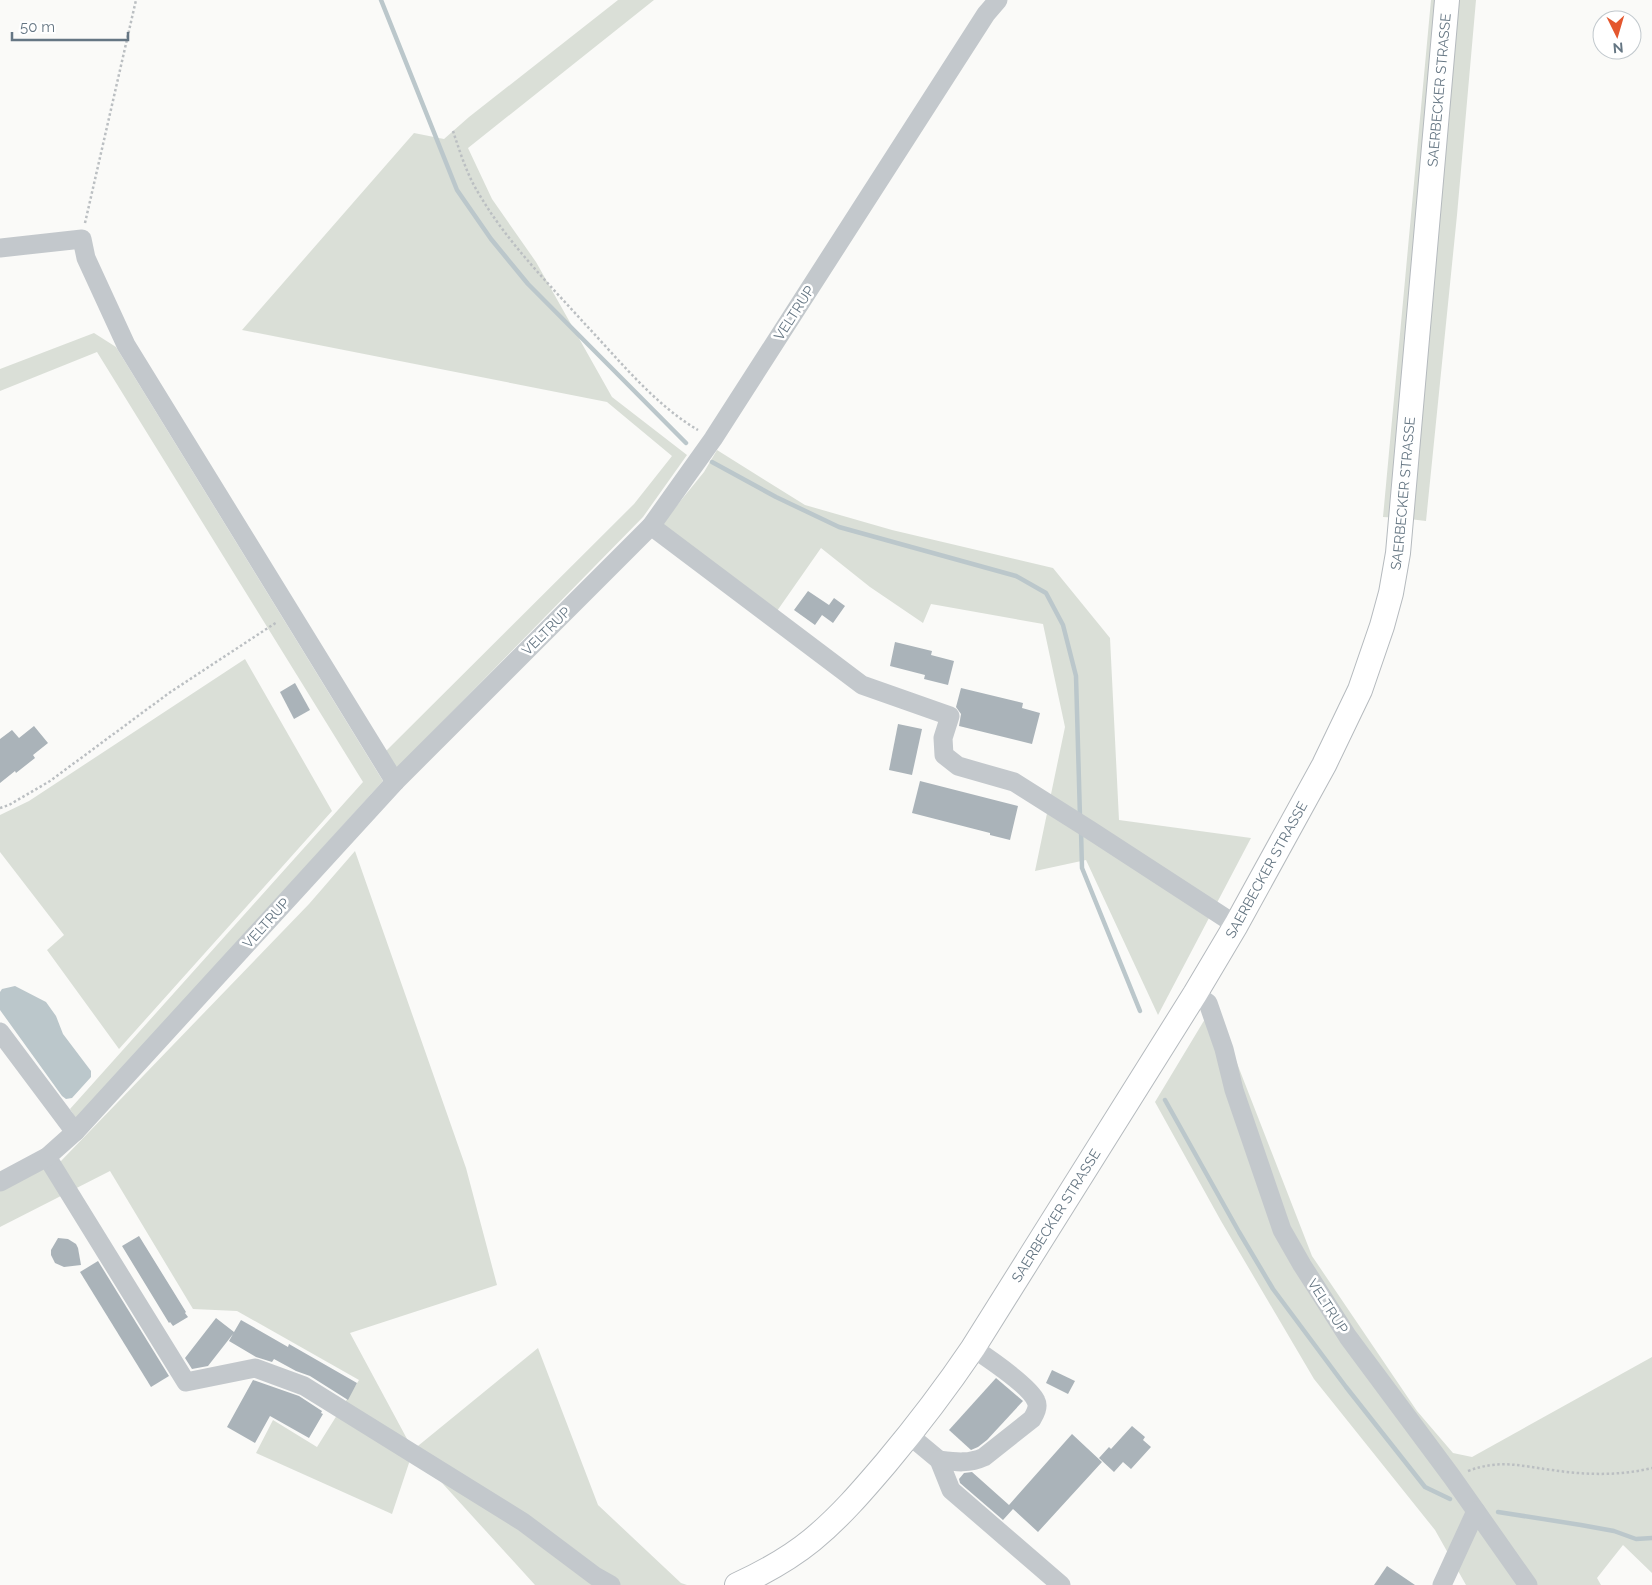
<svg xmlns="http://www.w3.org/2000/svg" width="1652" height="1585" font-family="Raleway,sans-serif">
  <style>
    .green { fill: #dadfd7 }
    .water { fill: #bbc7cb }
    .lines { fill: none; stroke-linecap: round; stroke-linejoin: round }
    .stream { stroke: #bbc7cb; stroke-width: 4.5 }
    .building { fill: #aab3b9 }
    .major-casing { stroke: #b5babe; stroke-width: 26 }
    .path { stroke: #bbbfc2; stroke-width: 2.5; stroke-dasharray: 2.5 2.5; stroke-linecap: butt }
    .minor { stroke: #c3c8cc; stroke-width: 19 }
    .major { stroke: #fff; stroke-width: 24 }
    .labels { text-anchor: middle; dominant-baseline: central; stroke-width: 5; stroke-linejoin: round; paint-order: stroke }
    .street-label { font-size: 14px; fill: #657683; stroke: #fff }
  </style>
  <rect width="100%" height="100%" fill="#fafaf8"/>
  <g class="green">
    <polygon points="618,0 654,0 468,148 492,199 536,262 612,397 687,455 643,517 396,769 386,751 634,504 672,456 607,402 242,330 414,133 444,139 469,117"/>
    <polygon points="1431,0 1476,0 1457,215 1426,521 1401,518 1383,517"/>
    <polygon points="94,333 116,347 383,781 77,1120 70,1109 363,782 97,352 0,391 0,369"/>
    <polygon points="717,450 805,505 892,530 1053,568 1110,638 1119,820 1251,838 1158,1015 1086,860 1035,871 1065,727 1043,624 931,604 923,623 870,587 821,548 777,611 661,525 704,472"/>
    <polygon points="245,659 332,811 119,1049 47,950 64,935 0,852 0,815 29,801"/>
    <polygon points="355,851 466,1168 497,1285 350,1333 413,1450 538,1348 598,1505 681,1583 687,1585 535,1585 413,1451 392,1514 256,1453 273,1420 317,1447 359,1380 237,1311 193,1309 110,1171 0,1227 0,1189 61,1161 309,904"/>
    <polygon points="1214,1004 1312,1256 1417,1411 1453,1453 1472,1457 1652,1357 1652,1573 1623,1545 1597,1578 1601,1585 1466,1585 1435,1530 1314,1379 1221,1221 1155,1102"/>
  </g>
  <polygon class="water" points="15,986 46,1002 56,1016 63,1034 91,1071 91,1077 72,1098 66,1099 62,1096 0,1010 0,992 2,989"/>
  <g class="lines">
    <g class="stream">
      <polyline points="381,0 457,190 491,239 528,284 686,443"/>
      <polyline points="712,462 776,497 839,527 1016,576 1046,593 1063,625 1076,676 1080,817"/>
      <polyline points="1081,830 1082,868 1140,1011"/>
      <polyline points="1165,1100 1239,1232 1273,1289 1346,1387 1425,1487 1450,1499"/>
      <polyline points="1498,1512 1581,1525 1614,1531 1636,1539 1652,1538"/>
    </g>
  </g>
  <g class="building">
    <polygon points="808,591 829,605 834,598 845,606 833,623 822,615 815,625 794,610"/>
    <polygon points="895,642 932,651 931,655 954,661 948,685 924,679 925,675 890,666"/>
    <polygon points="295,683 310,710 294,719 280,692"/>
    <polygon points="961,688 1023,703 1022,708 1040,713 1032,744 959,726 961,714 956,707"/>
    <polygon points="898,724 922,729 912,775 889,770"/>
    <polygon points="34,726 48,743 33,755 35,758 16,773 15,771 0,783 0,739 12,730 19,738"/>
    <polygon points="920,781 1018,806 1010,840 990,835 990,833 912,813"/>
    <polygon points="139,1236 186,1312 185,1313 188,1317 173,1326 170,1322 169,1323 122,1246"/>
    <polygon points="58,1238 68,1239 76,1244 78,1248 81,1265 64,1267 55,1263 51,1255 51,1250"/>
    <polygon points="98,1261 169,1376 151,1387 80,1272"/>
    <polygon points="216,1318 234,1332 241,1320 288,1347 289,1344 357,1383 348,1400 310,1376 296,1371 274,1359 272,1362 256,1357 229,1341 233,1334 208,1366 192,1369 185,1358"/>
    <polygon points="1052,1370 1075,1381 1068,1394 1046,1383"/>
    <polygon points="996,1378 1023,1401 987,1440 978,1447 971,1450 949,1430"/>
    <polygon points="253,1380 299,1396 322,1411 321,1413 323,1414 309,1438 270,1416 255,1443 227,1427"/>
    <polygon points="1132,1426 1145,1437 1143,1440 1151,1447 1131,1469 1123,1462 1114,1472 1099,1458 1109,1447 1111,1449"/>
    <polygon points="1072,1434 1102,1462 1038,1532 1013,1509 1003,1520 960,1483 959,1479 964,1473 972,1472 1009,1505"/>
    <polygon points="1387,1566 1415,1585 1374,1585"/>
  </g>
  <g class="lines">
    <defs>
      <g id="major">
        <path id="s1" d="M737,1585c26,-12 53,-27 75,-45 28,-23 51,-50 74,-77 31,-37 60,-75 87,-115l222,-354 41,-69 88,-160 36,-75 22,-64 9,-33 7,-40 49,-553"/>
      </g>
    </defs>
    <use href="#major" class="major-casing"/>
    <g class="path">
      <path d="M453,131c7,21 14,44 26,63 28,48 69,89 106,130 34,36 70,81 113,106"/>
      <polyline points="85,223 136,0"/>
      <polyline points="0,808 9,805 50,781 169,693 277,622"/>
      <path d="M1468,1471c32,-12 52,-5 84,-1 33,5 68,6 100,-2"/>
    </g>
    <g class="minor">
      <polyline points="0,248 82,239 86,258 126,345 395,782"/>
      <polyline points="651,526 862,685 950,716 943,738 944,755 958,766 1014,782 1090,830 1236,925"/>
      <polyline points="1195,994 1208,1003 1224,1049 1234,1090 1282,1230 1302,1265 1348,1337 1452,1477 1528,1585"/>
      <polyline points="0,1032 75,1132"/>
      <polyline points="47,1157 186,1382 255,1368 304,1386 523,1522 595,1576 611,1585"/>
      <polyline points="0,1182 47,1157 75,1132 395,782 651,526 713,439 986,14 998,0"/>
      <polyline points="909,1435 939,1460 951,1490 1061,1585"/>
      <path d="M939,1460c16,2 30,4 45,-3l48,-38c3,-5 7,-12 4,-18 -6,-15 -48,-43 -63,-53"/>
      <polyline points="1442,1585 1476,1511"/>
    </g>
    <use href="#major" class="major"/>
  </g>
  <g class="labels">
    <g class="street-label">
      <text stroke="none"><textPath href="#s1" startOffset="1710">SAERBECKER STRASSE</textPath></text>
      <text transform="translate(794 313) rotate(-57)">VELTRUP</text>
      <text stroke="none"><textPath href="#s1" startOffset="1305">SAERBECKER STRASSE</textPath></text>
      <text transform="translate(546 631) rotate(-45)">VELTRUP</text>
      <text stroke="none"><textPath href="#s1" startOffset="900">SAERBECKER STRASSE</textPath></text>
      <text transform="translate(266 923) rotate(-48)">VELTRUP</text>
      <text stroke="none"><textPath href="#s1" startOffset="495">SAERBECKER STRASSE</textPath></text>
      <text transform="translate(1328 1306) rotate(57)">VELTRUP</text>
    </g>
  </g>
  <g transform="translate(1617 35) rotate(175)"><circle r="24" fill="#ffffff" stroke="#c1c8cd"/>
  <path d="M0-4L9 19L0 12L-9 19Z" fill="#e4572e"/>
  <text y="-8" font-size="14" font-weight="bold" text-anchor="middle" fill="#657683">N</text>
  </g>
  <path d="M12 32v8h116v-8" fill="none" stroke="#657683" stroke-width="2.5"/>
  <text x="20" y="32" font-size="15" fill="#657683" stroke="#ffffff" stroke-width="4" paint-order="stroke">50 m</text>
</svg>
